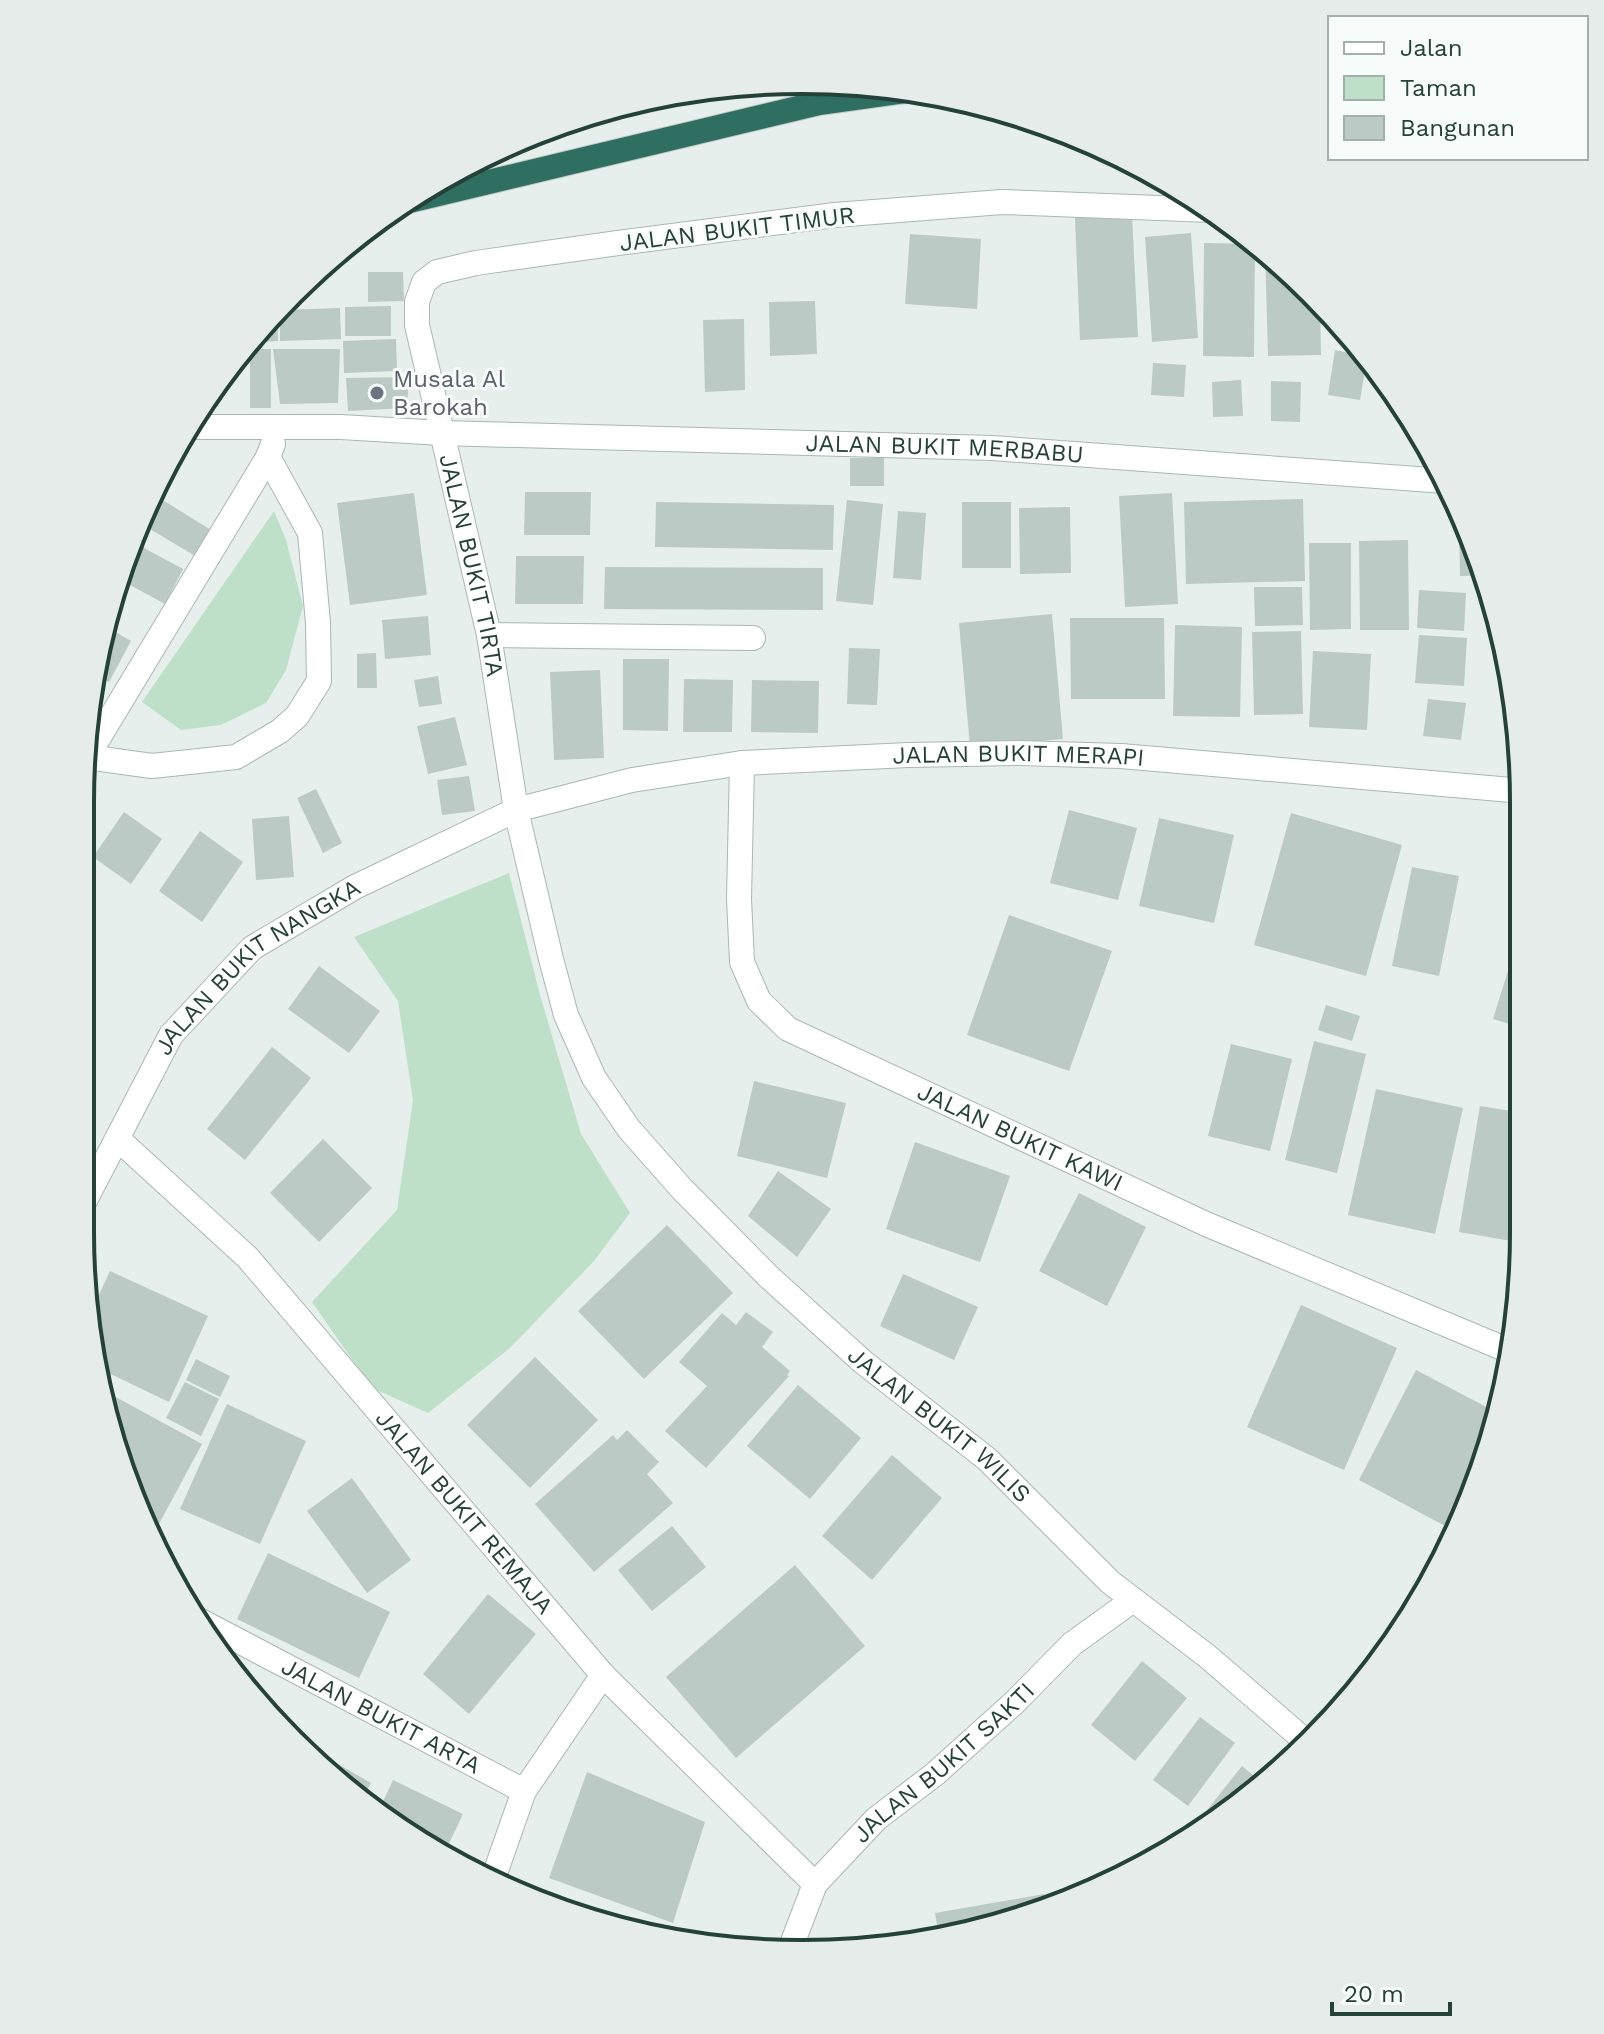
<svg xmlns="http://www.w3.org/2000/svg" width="1604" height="2034" font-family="'Work Sans',sans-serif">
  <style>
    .green { fill: #bfe0c8 }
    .building { fill: #bbcac4 }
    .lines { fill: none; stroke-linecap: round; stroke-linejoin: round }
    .minor-casing { stroke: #a8b8b2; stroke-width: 26 }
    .motorway-casing { stroke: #c2cac8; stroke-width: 26 }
    .minor { stroke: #fff; stroke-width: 24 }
    .motorway { stroke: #2f6f62; stroke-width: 24 }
    .worship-dot { fill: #6b7280; stroke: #f7fbf9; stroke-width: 3 }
    .labels { text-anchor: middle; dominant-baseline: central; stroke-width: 6; stroke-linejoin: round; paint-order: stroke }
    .street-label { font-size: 24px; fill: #24423a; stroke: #f7fbf9 }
    .worship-label { font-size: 24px; fill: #5b616d; stroke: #f7fbf9; text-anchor: start }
    .rim { fill: none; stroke: #24423a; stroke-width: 4 }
  </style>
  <rect width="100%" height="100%" fill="#e6efeb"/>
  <g class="green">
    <polygon points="274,511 286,540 303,606 286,670 266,703 221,725 181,730 142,702"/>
    <polygon points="509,873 540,995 581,1134 630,1213 594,1261 510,1348 428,1413 372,1388 312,1302 397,1210 413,1100 398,1001 354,937"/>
  </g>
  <g class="building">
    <polygon points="1132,215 1138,337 1080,340 1075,218"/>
    <polygon points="1191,233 1198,338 1152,342 1145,237"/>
    <polygon points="910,234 981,239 977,309 905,304"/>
    <polygon points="1204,243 1255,244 1254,357 1203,356"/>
    <polygon points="1265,251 1320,302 1321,355 1268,356"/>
    <polygon points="368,272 403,272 404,301 368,302"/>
    <polygon points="815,301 817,354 770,356 769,302"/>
    <polygon points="391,306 391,336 345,336 345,307"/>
    <polygon points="340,308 341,339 280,341 280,310"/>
    <polygon points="273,315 277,315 278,341 260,342 260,325"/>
    <polygon points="744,319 745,390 705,392 703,320"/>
    <polygon points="396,339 397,371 344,373 343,341"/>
    <rect x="250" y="349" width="21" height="59"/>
    <polygon points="273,349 340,349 338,403 280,404"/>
    <polygon points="1335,350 1367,357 1360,400 1328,395"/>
    <polygon points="1153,363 1186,365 1184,397 1151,395"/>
    <polygon points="409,377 407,408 348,411 346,378"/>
    <polygon points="1241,380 1243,416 1213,417 1212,382"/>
    <polygon points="1271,381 1301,382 1300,422 1271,421"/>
    <rect x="850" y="458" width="34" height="28"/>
    <polygon points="525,492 591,492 590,535 524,535"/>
    <polygon points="414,493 427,595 350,605 337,503"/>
    <polygon points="1172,493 1178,604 1125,607 1119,496"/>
    <polygon points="153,494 211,530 195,556 140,523"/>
    <polygon points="1303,499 1305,581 1186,584 1184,502"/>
    <polygon points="847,500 883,504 873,605 836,601"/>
    <polygon points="656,502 834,505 833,550 655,547"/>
    <rect x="962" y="502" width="49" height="66"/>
    <polygon points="1070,507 1071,573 1020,574 1019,508"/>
    <polygon points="898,511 926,513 921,580 893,578"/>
    <polygon points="1468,532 1486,570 1487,575 1460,576 1459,533"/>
    <polygon points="1408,540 1409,630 1360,630 1359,541"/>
    <polygon points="131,541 183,569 165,604 117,578"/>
    <polygon points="1309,543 1351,543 1351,629 1310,630"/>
    <polygon points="516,556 584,556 583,604 515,604"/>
    <polygon points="605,567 823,568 823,610 604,609"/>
    <polygon points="1254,587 1302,587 1303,625 1255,626"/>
    <polygon points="1419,590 1466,593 1464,631 1417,628"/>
    <polygon points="1052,614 1063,739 970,747 959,623"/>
    <polygon points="428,616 431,655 385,659 382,620"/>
    <polygon points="1070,618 1164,618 1165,699 1071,699"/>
    <polygon points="1175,625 1242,627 1240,717 1173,716"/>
    <polygon points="107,627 131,641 109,682 97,675"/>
    <polygon points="1301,631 1303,714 1254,715 1252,632"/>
    <polygon points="1419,635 1467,638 1464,686 1415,683"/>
    <polygon points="849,648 880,649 877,705 847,704"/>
    <polygon points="1313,651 1371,654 1367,730 1309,727"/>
    <polygon points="376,653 377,688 357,688 357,654"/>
    <polygon points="623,659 669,659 668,731 623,730"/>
    <polygon points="600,670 604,758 554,760 550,672"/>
    <polygon points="438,676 442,704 419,707 414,680"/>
    <polygon points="684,679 733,680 732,732 683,732"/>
    <polygon points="752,680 819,681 818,733 751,732"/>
    <polygon points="1428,699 1466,703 1461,740 1423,736"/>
    <polygon points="455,717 467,765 428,774 417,726"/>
    <polygon points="469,776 475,811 442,815 437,780"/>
    <polygon points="316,789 342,843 323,853 297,798"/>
    <polygon points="1069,810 1137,828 1118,900 1050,883"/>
    <polygon points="124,812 162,839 131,884 93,857"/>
    <polygon points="1291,813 1402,845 1366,976 1254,945"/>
    <polygon points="289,816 294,877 256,880 252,819"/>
    <polygon points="1159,818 1234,835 1214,923 1139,906"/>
    <polygon points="200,831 243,862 202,922 159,891"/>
    <polygon points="1412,867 1459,876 1439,976 1392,966"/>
    <polygon points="1009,915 1112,951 1069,1071 967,1035"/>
    <polygon points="1523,923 1523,1028 1493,1019"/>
    <polygon points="319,966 380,1011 349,1053 288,1009"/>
    <polygon points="1326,1005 1360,1016 1352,1041 1318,1030"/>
    <polygon points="1314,1041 1366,1054 1337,1173 1285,1160"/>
    <polygon points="1231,1044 1292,1059 1270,1151 1208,1136"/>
    <polygon points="272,1047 311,1078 245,1160 207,1129"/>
    <polygon points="754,1081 846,1103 827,1178 737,1156"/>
    <polygon points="1376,1089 1463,1108 1435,1234 1348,1215"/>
    <polygon points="1480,1106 1524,1113 1523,1243 1459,1232"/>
    <polygon points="323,1139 372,1188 319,1242 270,1193"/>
    <polygon points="915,1142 1010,1176 980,1262 886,1229"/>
    <polygon points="778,1171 831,1209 797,1257 748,1216"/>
    <polygon points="1079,1193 1146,1227 1107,1306 1039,1271"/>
    <polygon points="667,1225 733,1293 644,1379 578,1311"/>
    <polygon points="110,1271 208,1316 169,1402 98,1368 91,1312"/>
    <polygon points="903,1274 978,1307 954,1360 880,1326"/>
    <polygon points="1301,1305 1397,1348 1344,1470 1247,1427"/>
    <polygon points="746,1312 773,1332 762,1347 790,1371 787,1375 789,1376 706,1468 665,1431 707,1386 679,1362 722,1313 736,1325"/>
    <polygon points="535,1357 598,1420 530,1488 467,1425"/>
    <polygon points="196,1359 230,1376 220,1397 186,1380"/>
    <polygon points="1416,1370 1498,1413 1486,1453 1447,1527 1359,1480"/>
    <polygon points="185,1382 219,1399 201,1436 166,1418"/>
    <polygon points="798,1385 861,1438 810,1499 747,1446"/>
    <polygon points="101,1389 202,1444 153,1535 105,1419"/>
    <polygon points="227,1404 306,1441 260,1544 180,1509"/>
    <polygon points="627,1430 659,1462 647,1474 673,1503 594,1572 535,1504 613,1435 617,1440"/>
    <polygon points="892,1455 942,1498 872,1580 822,1536"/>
    <polygon points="352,1478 411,1560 367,1593 307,1511"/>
    <polygon points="672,1526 706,1567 652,1611 618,1570"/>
    <polygon points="268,1553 390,1612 359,1678 237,1619"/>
    <polygon points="795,1565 865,1646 736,1758 666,1677"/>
    <polygon points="488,1594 536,1634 469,1714 423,1674"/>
    <polygon points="1142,1661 1187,1698 1135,1761 1091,1725"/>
    <polygon points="271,1715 295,1727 289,1740"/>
    <polygon points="1200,1717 1235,1743 1188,1806 1153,1780"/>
    <polygon points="305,1745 371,1783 363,1798 302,1751"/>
    <polygon points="1242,1766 1261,1782 1215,1817 1207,1810"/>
    <polygon points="587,1772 705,1822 673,1923 549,1878"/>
    <polygon points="393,1780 463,1814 442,1858 379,1810"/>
    <polygon points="1044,1894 1046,1906 989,1929 939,1936 935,1913"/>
    <polygon points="638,1923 672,1936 672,1937 635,1932"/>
  </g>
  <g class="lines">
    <defs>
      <g id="minor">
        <path id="s1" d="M1211,210l-209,-8 -167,13 -217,28 -142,20 -39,9 -13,10 -7,20v23l72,310 27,175 35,149 15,56 28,63 35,51 53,60 87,88 94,85 124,97 123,123 97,74 103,89"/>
        <path id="s2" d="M187,427h154l100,6 551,15 453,33"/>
        <polyline points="489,635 753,638"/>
        <polyline points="87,757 152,766 236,757 280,731 297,716 319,681 318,623 310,533 268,457"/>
        <path id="s3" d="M742,763l-3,136 3,63 17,39 29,28 418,195 306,128"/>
        <polyline points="81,767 268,457 273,444"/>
        <path id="s4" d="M118,1139l130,119 355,417 212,209"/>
        <path id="s5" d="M80,1210l91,-175 81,-87 103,-61 161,-77 116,-30 110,-17 166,-8 111,-2 102,3 402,35"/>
        <path id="s6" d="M197,1619l327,172"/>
        <polyline points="493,1879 524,1791 603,1675"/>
        <path id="s7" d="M789,1952l26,-68 61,-65 59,-45 80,-72 57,-58 61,-44"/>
      </g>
      <polyline id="motorway" points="413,200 819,103 905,91"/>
    </defs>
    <use href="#minor" class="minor-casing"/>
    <use href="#motorway" class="motorway-casing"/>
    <use href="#minor" class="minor"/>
    <use href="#motorway" class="motorway"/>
  </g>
  <circle class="worship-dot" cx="377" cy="393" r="8"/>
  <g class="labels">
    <g class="street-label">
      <text transform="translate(737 229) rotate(-7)">JALAN BUKIT TIMUR</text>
      <text stroke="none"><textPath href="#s2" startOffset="758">JALAN BUKIT MERBABU</textPath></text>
      <text stroke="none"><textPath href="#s1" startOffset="1086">JALAN BUKIT TIRTA</textPath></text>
      <text stroke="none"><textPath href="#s5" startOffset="1122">JALAN BUKIT MERAPI</textPath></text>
      <text stroke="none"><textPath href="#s5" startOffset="308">JALAN BUKIT NANGKA</textPath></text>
      <text stroke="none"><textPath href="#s3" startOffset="538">JALAN BUKIT KAWI</textPath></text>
      <text stroke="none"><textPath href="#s1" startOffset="2106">JALAN BUKIT WILIS</textPath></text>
      <text stroke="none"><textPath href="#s4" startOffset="510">JALAN BUKIT REMAJA</textPath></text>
      <text stroke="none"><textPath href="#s6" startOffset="208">JALAN BUKIT ARTA</textPath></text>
      <text stroke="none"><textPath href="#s7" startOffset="250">JALAN BUKIT SAKTI</textPath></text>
    </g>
    <g class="worship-label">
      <text x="393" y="379">Musala Al<tspan x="393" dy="28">Barokah</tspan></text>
    </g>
  </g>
  <path d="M0 0H1604V2034H0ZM802 94H802A708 708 0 0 1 1510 802V1232A708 708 0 0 1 802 1940H802A708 708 0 0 1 94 1232V802A708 708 0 0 1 802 94Z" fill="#e6ecea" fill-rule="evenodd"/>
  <path class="rim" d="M802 94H802A708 708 0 0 1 1510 802V1232A708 708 0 0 1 802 1940H802A708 708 0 0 1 94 1232V802A708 708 0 0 1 802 94Z"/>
  <rect x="1328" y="16" width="260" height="144" fill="#f7fbf9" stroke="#a3b1ad" stroke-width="2"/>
  <rect x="1344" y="42" width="40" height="12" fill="#ffffff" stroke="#a3b1ad" stroke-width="2"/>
  <text x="1400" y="56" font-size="24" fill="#24423a">Jalan</text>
  <rect x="1344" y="76" width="40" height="24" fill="#bfe0c8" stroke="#a3b1ad" stroke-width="2"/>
  <text x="1400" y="96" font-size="24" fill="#24423a">Taman</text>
  <rect x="1344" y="116" width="40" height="24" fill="#bbcac4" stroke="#a3b1ad" stroke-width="2"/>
  <text x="1400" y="136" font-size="24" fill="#24423a">Bangunan</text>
  <path d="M1332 2002v12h118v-12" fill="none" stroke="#24423a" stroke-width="4"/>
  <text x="1344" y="2002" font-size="24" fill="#24423a" stroke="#f7fbf9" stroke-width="6" paint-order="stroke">20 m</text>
</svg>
